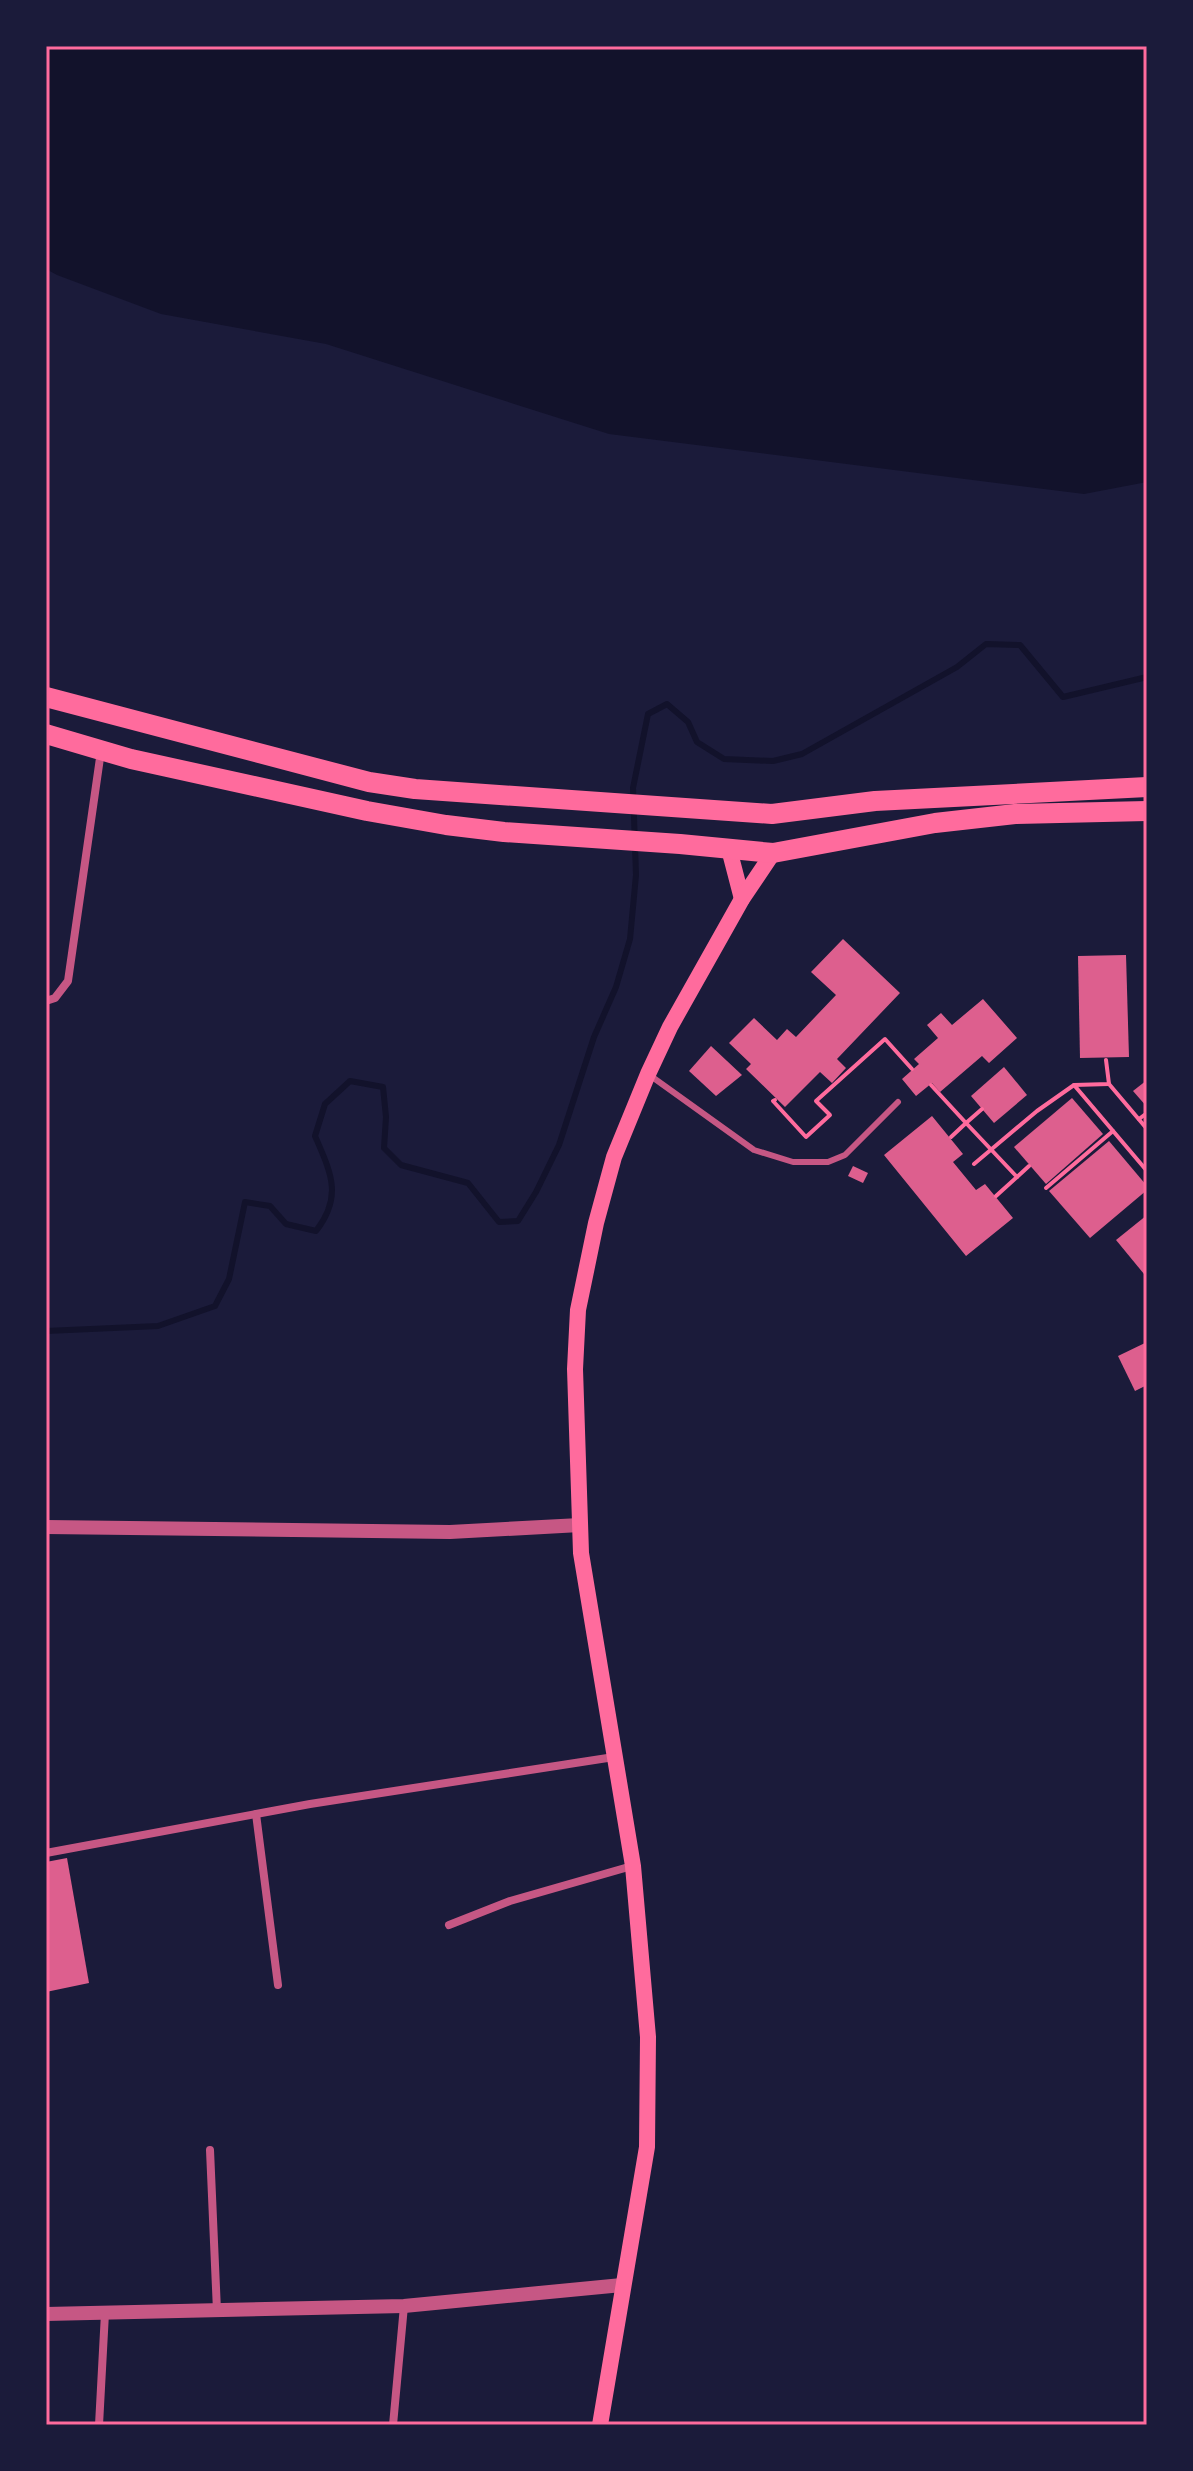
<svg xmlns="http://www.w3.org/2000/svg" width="1193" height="2471" font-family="'Fira Sans Condensed',sans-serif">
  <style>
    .water { fill: #12122b }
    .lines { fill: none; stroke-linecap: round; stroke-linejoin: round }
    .stream { stroke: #12122b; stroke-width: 6 }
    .building { fill: #dd5f8e }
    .path { stroke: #ff6b9d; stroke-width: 4 }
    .service { stroke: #c65784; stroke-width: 6 }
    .minor { stroke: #c65784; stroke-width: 8 }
    .tertiary { stroke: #c65784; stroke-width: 14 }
    .secondary { stroke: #ff6b9d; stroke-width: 16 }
    .trunk { stroke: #ff6b9d; stroke-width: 20 }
    .neatline { fill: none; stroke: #ff6b9d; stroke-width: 3 }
  </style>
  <rect width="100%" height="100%" fill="#1b1b3a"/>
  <polygon class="water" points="46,46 1147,46 1147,482 1084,494 609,434 326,344 161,314 57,275 46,269"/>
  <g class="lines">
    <path class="stream" d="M46,1331l112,-5 57,-20 14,-27 16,-77 25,4 16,18 30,7c27,-35 15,-58 -1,-95l10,-32 25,-23 33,6 3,30 -2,31 17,17 67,18 31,39 19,-1 18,-29 23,-47 35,-108 22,-50 14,-48 6,-64 -3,-87 15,-74 19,-10 21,18 9,20 27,17 49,2 29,-7 155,-87 29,-23 34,1 43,52 84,-20"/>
  </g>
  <g class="building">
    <polygon points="843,939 900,993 837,1059 846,1068 832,1083 820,1072 785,1107 746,1069 751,1064 729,1043 754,1018 777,1040 787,1029 796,1037 836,995 811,972"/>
    <polygon points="1126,955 1129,1057 1080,1058 1078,956"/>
    <polygon points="983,999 1017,1038 989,1063 982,1056 940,1092 932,1083 916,1096 902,1079 919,1064 914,1059 938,1038 927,1025 941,1013 952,1025"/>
    <polygon points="711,1046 742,1075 716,1096 689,1071"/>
    <polygon points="1004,1067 1027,1095 994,1123 971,1096"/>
    <polygon points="1147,1080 1147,1107 1133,1091"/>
    <polygon points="1072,1098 1103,1134 1046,1184 1014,1147"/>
    <polygon points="932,1116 963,1154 953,1162 976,1190 985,1184 1013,1218 966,1256 884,1155"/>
    <polygon points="1109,1141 1147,1186 1147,1190 1090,1238 1049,1191"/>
    <polygon points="853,1166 868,1173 863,1183 848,1176"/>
    <polygon points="1147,1215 1147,1272 1144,1274 1116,1240"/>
    <polygon points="1147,1342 1147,1385 1135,1391 1118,1356"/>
    <polygon points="67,1858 89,1983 46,1992 46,1862"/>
  </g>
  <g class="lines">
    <g class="path">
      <polyline points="1109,1084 1147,1129"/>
      <polyline points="931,1085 966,1123 951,1137"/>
      <polyline points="1074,1085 1147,1171"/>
      <polyline points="775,1100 773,1101 806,1137 830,1115 816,1101 885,1039 912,1069"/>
      <polyline points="982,1109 966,1123 1017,1177 996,1196"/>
      <polyline points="1139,1119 1147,1113"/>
      <polyline points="974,1164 1037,1111 1074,1085 1109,1084 1106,1060"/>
      <polyline points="1017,1177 1029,1166"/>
      <polyline points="1046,1188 1113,1131"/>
    </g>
    <polyline class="service" points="648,1074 754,1150 793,1162 828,1162 845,1155 898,1102"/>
    <g class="minor">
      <polyline points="46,1001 55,998 68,981 101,751"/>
      <polyline points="256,1814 278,1985"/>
      <polyline points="46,1853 310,1804 614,1757"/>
      <polyline points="449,1925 510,1901 632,1866"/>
      <polyline points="210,2150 217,2311"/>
      <polyline points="99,2425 105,2313"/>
      <polyline points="393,2425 404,2306"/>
    </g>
    <g class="tertiary">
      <polyline points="46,1527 450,1532 580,1525"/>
      <polyline points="46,2314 404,2306 622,2285"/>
    </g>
    <g class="secondary">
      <polyline points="729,849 742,899"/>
      <polyline points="600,2425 647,2147 648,2037 633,1866 581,1553 575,1369 578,1310 596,1223 614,1157 648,1074 670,1027 742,899 773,853"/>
    </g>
    <g class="trunk">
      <polyline points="46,697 369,782 415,789 772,814 875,801 1147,787"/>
      <polyline points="46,734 131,759 367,811 446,825 504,832 680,844 773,853 935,823 1015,814 1147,811"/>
    </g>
  </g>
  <rect width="1193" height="2471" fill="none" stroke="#1b1b3a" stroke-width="96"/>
  <rect x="48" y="48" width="1097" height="2375" class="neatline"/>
</svg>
